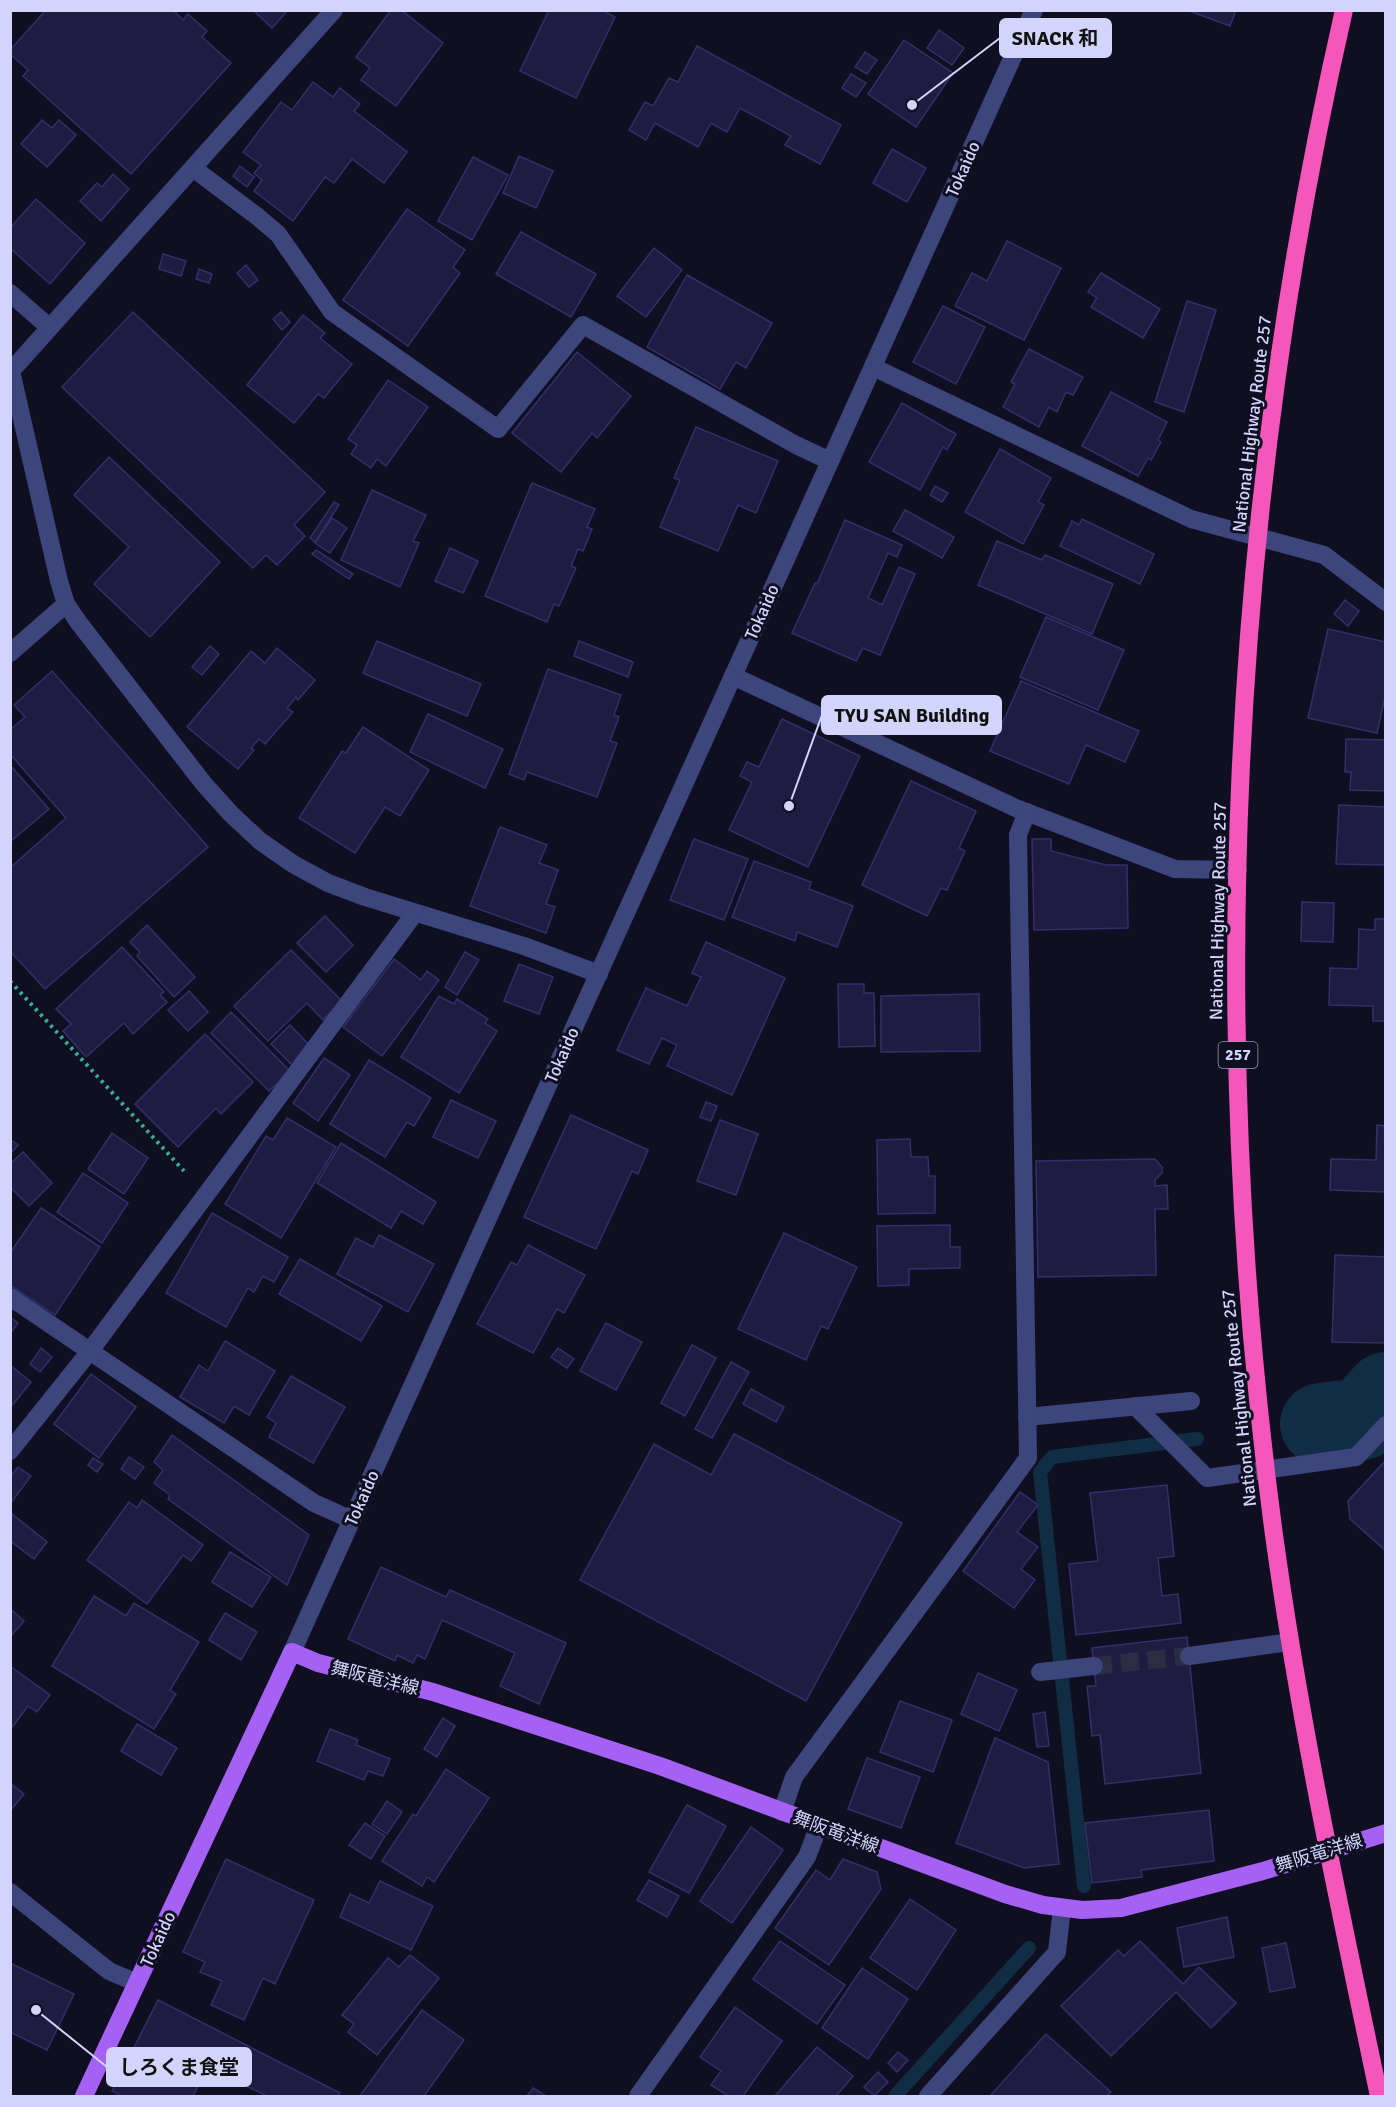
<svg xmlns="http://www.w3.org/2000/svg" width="1396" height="2107" font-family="Signika,'Noto Sans JP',sans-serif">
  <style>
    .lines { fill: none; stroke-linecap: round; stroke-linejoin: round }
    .stream { stroke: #112d43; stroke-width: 14 }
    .river { stroke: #112d43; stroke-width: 82 }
    .building { fill: #1e1c41; stroke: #32306b; stroke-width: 1.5 }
    .minor-tunnel { stroke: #2c2d42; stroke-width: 18; stroke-dasharray: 18 9; stroke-linecap: butt }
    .path { stroke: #37ac91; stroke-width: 4; stroke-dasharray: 3 4.5; stroke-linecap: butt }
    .minor { stroke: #3d457d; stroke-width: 18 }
    .major { stroke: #a561f4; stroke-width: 18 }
    .highway { stroke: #f456bb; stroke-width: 18 }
    .labels { text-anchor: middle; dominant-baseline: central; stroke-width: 6; stroke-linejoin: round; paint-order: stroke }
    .shield { fill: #0f0f21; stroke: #9899ba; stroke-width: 1.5 }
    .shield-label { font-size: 16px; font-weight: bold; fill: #d2d4fc }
    .street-label { font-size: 18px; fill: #d2d4fc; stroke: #0f0f21 }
    .leader { fill: none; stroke: #d2d4fc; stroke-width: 2 }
    .callout-dot { fill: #d2d4fc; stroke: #0f0f21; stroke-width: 2 }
    .callout { fill: #d2d4fc; stroke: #d2d4fc; stroke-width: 2 }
    .callout-label { font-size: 20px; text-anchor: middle; font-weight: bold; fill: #111 }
  </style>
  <rect width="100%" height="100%" fill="#0f0f21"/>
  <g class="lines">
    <g class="stream">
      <polyline points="1084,1886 1040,1472 1052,1457 1197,1439"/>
      <polyline points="895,2096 1029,1948"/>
    </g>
    <polyline class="river" points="1321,1424 1362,1419 1386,1393"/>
  </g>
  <g class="building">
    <polygon points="46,10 173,10 183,20 188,14 207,31 202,37 231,63 131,174 23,76 28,70 10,54 10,50"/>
    <polygon points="253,10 288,10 272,28"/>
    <polygon points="391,10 401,10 443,43 396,106 361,80 370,68 356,57"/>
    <polygon points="549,10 602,10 615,17 576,98 520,71"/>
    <polygon points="1187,10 1236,10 1230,26"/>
    <polygon points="939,30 964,48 952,65 927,48"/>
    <polygon points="904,40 953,73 916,127 868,94"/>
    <polygon points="697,46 841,125 820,164 785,145 791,136 740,108 727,132 711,123 698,147 655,123 646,140 629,130 645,102 653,106 669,78 678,82"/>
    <polygon points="865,52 877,60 867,74 855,67"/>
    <polygon points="851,74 866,83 856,97 842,88"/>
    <polygon points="313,82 333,97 340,88 360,104 354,111 407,152 384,183 352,159 334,183 325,177 293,221 254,191 262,180 254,173 261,165 243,152 281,102 292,110"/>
    <polygon points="42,120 52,128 59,120 76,135 47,167 21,144"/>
    <polygon points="892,149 926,168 907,202 873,183"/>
    <polygon points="519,156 553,171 536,208 503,193"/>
    <polygon points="473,157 508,175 472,240 438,221"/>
    <polygon points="240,166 254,177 247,187 233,176"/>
    <polygon points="113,174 129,189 101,221 80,201 97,183 102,187"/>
    <polygon points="36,199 85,243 50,284 10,248 10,228"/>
    <polygon points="407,209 465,250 453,267 460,273 408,346 343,300"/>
    <polygon points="521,232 596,274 571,317 496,274"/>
    <polygon points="1007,241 1061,268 1024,340 955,306 972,273 987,281"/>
    <polygon points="654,248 682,270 646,317 617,296"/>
    <polygon points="163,254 186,261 181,276 159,269"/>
    <polygon points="246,265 258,280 249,287 237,273"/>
    <polygon points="199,269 212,274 209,283 196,279"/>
    <polygon points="1101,273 1160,309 1143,338 1091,307 1097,298 1088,292"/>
    <polygon points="687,275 772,323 746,368 736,362 720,389 647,347"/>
    <polygon points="1187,301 1216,310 1184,412 1155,402"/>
    <polygon points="943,306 985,327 956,384 913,362"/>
    <polygon points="133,312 325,492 294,525 305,536 277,565 266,555 253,568 62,387"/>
    <polygon points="281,312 290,322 282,330 273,319"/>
    <polygon points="303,315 325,333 320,338 352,364 324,398 318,394 294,423 247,385"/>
    <polygon points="1029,349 1083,377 1073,395 1066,392 1057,412 1049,407 1039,427 1003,407 1015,384 1011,382"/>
    <polygon points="577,352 631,396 597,438 592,433 561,472 512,433"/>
    <polygon points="388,380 428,407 386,466 377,459 371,468 351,454 357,445 348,439"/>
    <polygon points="1111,392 1167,422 1158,440 1161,442 1151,460 1148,458 1138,476 1082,446"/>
    <polygon points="902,403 956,434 947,450 943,447 920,490 869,462"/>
    <polygon points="696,427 778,461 756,513 738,505 718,551 660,527 680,480 674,478"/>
    <polygon points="1000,449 1051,478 1038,502 1044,505 1023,544 965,512"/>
    <polygon points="109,457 220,562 150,637 94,584 129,547 74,495"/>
    <polygon points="532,483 595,509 587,527 592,529 583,551 578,549 571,566 576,568 559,606 554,604 547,622 485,596"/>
    <polygon points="935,486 948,493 942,502 930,495"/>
    <polygon points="372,490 426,515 413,541 419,543 400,587 341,560"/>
    <polygon points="334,502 339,505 315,542 310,538"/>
    <polygon points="905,510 954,537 942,558 893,531"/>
    <polygon points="332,518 347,528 330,553 315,543"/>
    <polygon points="1082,519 1154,554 1140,584 1060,546 1072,521 1079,525"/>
    <polygon points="845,520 902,545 897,557 888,553 868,598 882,605 899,567 915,574 880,655 863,648 856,661 792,633 815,583 817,584"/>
    <polygon points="997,541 1042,560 1045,555 1113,584 1092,634 978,585"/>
    <polygon points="450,548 478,561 463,593 435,581"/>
    <polygon points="316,550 353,574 349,579 312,554"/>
    <polygon points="1345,600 1359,611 1348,626 1334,614"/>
    <polygon points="1046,617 1124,650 1098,710 1020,677"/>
    <polygon points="1328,629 1386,642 1386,692 1377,733 1308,718"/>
    <polygon points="377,641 481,684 467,716 363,673"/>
    <polygon points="579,641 633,662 628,677 574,656"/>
    <polygon points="210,646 219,654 202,675 192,667"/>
    <polygon points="277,648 315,680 298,700 296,697 287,708 293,712 265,744 259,739 251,748 254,750 238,769 187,727 251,651 265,663"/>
    <polygon points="548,669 621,695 614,715 619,717 610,741 617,743 597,797 527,772 524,780 509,774"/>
    <polygon points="52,671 208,847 45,989 10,951 10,868 66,818 10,754 10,730 25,717 14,705"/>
    <polygon points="1021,681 1139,731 1125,762 1086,745 1069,784 990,751"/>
    <polygon points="428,714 503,749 485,788 410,752"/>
    <polygon points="782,719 860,756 808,867 729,830 752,782 740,776 747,762 759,767"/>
    <polygon points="363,727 429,770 400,816 385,807 355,853 299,818 342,751 346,753"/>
    <polygon points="1346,739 1386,740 1386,791 1350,790 1351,772 1345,772"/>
    <polygon points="10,765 49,809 10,842"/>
    <polygon points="911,781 976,811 959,848 965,851 947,890 941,888 927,916 862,885"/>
    <polygon points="1339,805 1386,807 1386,865 1336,864"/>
    <polygon points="500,827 547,845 539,863 558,870 546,904 555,907 546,933 470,906"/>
    <polygon points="694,839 748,859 724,920 670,900"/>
    <polygon points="1032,839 1051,839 1051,851 1106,865 1127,865 1128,928 1034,930"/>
    <polygon points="754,861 811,882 809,889 853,906 837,947 797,932 795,941 732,917"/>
    <polygon points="1302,902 1334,903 1333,942 1301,941"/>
    <polygon points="325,916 353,945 326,972 297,943"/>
    <polygon points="1375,919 1386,919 1386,1021 1373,1021 1373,1006 1329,1005 1330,968 1358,969 1359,929 1375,930"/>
    <polygon points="147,925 195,977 174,997 137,956 140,952 130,942"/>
    <polygon points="706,942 785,978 732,1095 667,1066 677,1045 662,1038 649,1064 617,1050 646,988 687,1006 701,977 692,973"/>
    <polygon points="122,947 164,992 160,995 167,1002 133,1034 124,1023 86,1057 63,1031 71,1024 56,1009"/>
    <polygon points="291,950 342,1001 323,1020 307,1003 268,1041 234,1006"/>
    <polygon points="465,952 479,960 457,995 445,987"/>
    <polygon points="394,959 421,980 427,971 439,980 382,1056 343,1027"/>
    <polygon points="519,964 553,977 539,1014 504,1001"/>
    <polygon points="838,984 864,984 864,993 874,993 875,1046 839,1047"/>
    <polygon points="189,991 208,1012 188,1031 168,1010"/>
    <polygon points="979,994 980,1051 881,1052 881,996"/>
    <polygon points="439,996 454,1004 457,999 488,1019 485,1023 497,1031 459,1093 401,1057"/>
    <polygon points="231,1012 290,1071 269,1091 211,1033"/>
    <polygon points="290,1025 311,1047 292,1065 271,1044"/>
    <polygon points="205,1034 253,1082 221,1114 216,1108 178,1147 135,1104"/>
    <polygon points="324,1058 350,1075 318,1121 293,1103"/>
    <polygon points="369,1060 431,1098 414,1126 407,1122 385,1157 330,1124"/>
    <polygon points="451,1100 496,1121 478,1158 433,1137"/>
    <polygon points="706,1102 717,1106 711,1121 700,1117"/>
    <polygon points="571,1115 648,1150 638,1174 632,1171 596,1249 524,1217"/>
    <polygon points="287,1118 336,1147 281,1238 225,1204 266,1136 273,1140"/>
    <polygon points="720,1120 758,1134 736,1195 697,1181"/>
    <polygon points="1377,1125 1386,1126 1386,1192 1330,1190 1331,1159 1376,1160"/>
    <polygon points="112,1133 148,1158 124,1194 88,1169"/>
    <polygon points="10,1139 18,1145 10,1154"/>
    <polygon points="910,1139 911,1157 928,1157 929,1176 935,1176 935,1213 878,1214 877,1140"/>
    <polygon points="341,1143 436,1202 423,1224 401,1211 391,1228 317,1183"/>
    <polygon points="23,1152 52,1183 29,1206 10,1187 10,1164"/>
    <polygon points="1155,1159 1162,1167 1162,1173 1155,1180 1155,1186 1167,1185 1168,1209 1155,1209 1156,1275 1038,1277 1036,1161"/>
    <polygon points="83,1173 128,1203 102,1243 57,1212"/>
    <polygon points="41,1208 100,1247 55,1315 10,1285 10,1253"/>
    <polygon points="212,1213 288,1257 274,1282 263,1276 254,1292 248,1288 226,1327 166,1293"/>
    <polygon points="950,1225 950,1247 960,1247 960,1268 909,1269 909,1285 878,1286 877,1226"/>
    <polygon points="784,1233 857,1267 828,1329 821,1326 806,1360 738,1329"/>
    <polygon points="379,1235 434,1264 408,1312 337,1274 356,1238 373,1247"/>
    <polygon points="528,1245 585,1275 564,1313 557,1309 533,1353 477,1324 511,1262 517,1265"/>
    <polygon points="1335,1255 1386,1257 1386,1343 1332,1342"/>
    <polygon points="300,1259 382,1306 361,1341 279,1294"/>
    <polygon points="10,1317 18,1323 10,1334"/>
    <polygon points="606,1323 642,1342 616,1390 580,1371"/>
    <polygon points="225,1341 275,1371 249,1415 234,1406 224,1423 180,1397 199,1365 208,1371"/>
    <polygon points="692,1345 716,1358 685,1416 661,1403"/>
    <polygon points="41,1348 52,1357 40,1372 30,1364"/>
    <polygon points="558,1348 574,1359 567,1368 551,1357"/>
    <polygon points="731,1362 749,1372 712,1438 695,1429"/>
    <polygon points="10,1365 31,1382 10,1408"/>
    <polygon points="91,1374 136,1407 99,1458 54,1424"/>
    <polygon points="291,1376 345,1407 313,1463 269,1437 276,1423 267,1417"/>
    <polygon points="751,1389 784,1407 776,1422 743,1404"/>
    <polygon points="734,1434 902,1523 806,1701 580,1580 654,1444 711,1475"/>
    <polygon points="172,1435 309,1535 287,1585 168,1499 170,1495 154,1483 163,1470 154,1462"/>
    <polygon points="129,1457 144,1467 135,1479 121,1469"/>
    <polygon points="93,1458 103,1464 97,1472 88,1465"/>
    <polygon points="1386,1460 1386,1551 1350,1519 1348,1501"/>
    <polygon points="18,1467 31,1476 10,1504 10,1477"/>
    <polygon points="1167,1485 1174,1556 1158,1558 1162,1596 1178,1594 1181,1623 1076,1635 1069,1564 1098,1561 1090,1493"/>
    <polygon points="1020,1492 1038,1505 1017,1532 1038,1547 1021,1569 1035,1580 1014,1608 963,1571"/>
    <polygon points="142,1500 203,1545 191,1561 183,1555 147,1604 87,1560 129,1502 137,1508"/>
    <polygon points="12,1514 47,1542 34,1559 10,1541"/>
    <polygon points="230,1552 271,1577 252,1607 212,1582"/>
    <polygon points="381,1567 446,1597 450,1590 566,1643 539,1704 500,1686 515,1653 442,1620 425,1659 417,1655 413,1663 397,1655 395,1661 348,1639"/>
    <polygon points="94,1596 126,1616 134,1603 199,1642 170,1690 176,1694 154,1729 52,1666"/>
    <polygon points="13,1611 24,1621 12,1635 10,1613"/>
    <polygon points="225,1613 257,1632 241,1660 209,1640"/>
    <polygon points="1187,1637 1201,1773 1105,1784 1100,1735 1092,1736 1087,1686 1096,1686 1092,1648"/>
    <polygon points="10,1666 50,1695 37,1712 28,1706 10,1730"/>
    <polygon points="978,1673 1017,1690 999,1731 961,1714"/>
    <polygon points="900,1701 952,1720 933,1772 880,1752"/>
    <polygon points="1045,1712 1049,1746 1037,1747 1033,1714"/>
    <polygon points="443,1718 455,1726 437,1757 424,1749"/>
    <polygon points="137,1724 177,1748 161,1775 121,1751"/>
    <polygon points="330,1729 358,1740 356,1745 390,1759 383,1776 368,1771 364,1780 317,1761"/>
    <polygon points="995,1738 1048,1762 1059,1864 1024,1868 956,1843"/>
    <polygon points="867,1758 920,1777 901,1828 848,1809"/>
    <polygon points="446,1769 489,1798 434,1882 427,1877 422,1886 382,1861 413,1814 416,1816"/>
    <polygon points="10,1783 24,1794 10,1811"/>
    <polygon points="387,1801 402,1812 387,1834 372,1824"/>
    <polygon points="687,1805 726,1826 689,1893 649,1872"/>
    <polygon points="1209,1810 1214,1861 1141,1870 1142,1877 1092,1883 1085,1823"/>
    <polygon points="365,1823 385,1836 371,1859 349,1845"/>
    <polygon points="751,1827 783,1850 732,1923 700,1901"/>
    <polygon points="226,1859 314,1900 275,1984 263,1978 244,2020 211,2005 222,1981 200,1972 205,1962 183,1952"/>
    <polygon points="843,1859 877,1872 881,1889 829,1965 775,1928 816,1870 830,1880"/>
    <polygon points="649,1880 679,1896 667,1917 637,1900"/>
    <polygon points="380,1881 433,1906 411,1950 340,1917 350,1894 369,1903"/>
    <polygon points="910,1899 956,1930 917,1990 870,1958"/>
    <polygon points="1227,1917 1234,1957 1184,1967 1177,1928"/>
    <polygon points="780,1941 845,1985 817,2024 753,1979"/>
    <polygon points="1140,1941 1183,1984 1199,1967 1236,2003 1211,2028 1176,1992 1111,2056 1061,2006 1118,1950 1124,1956"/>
    <polygon points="1286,1943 1295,1987 1270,1992 1262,1948"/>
    <polygon points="410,1955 439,1978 377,2055 348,2032 354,2024 342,2015 388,1958 399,1967"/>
    <polygon points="10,1963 74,1994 47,2050 10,2032"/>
    <polygon points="862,1968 908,1999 868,2059 822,2028"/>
    <polygon points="158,2000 340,2093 338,2096 267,2096 208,2067 193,2096 122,2096 112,2091"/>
    <polygon points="735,2007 782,2041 743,2096 728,2096 711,2085 721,2071 700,2057"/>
    <polygon points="422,2010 464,2040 424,2096 360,2096"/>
    <polygon points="1046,2034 1111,2092 1107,2096 990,2096"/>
    <polygon points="817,2047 853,2076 836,2096 775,2096"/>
    <polygon points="898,2052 908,2060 897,2072 888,2063"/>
    <polygon points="878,2072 888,2082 874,2096 864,2087"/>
    <polygon points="533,2088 546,2096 527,2096"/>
  </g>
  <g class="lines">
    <polyline class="minor-tunnel" points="1094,1666 1189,1656"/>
    <polyline class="path" points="10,981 184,1171"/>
    <g class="minor">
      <polyline points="334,10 11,371 59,581 66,604 79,623 204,784 231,814 260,841 293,864 328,883 365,897 524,946 599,974"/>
      <polyline points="193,168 258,217 278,234 332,312 498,429 583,325 796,445 830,461"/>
      <polyline points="10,293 49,327"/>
      <polyline points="873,367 1191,519 1324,555 1386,602"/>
      <polyline points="10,653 66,604"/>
      <polyline points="733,676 1018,809 1175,869 1238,870"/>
      <polyline points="10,1297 314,1503 352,1520"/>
      <polyline points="1135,1406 1207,1478 1356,1457 1386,1425"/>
      <polyline points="1027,1417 1191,1401"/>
      <polyline points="10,1451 90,1351 415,913"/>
      <polyline points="292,1652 1034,10"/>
      <polyline points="1189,1656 1290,1642"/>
      <polyline points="1040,1672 1094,1666"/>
      <polyline points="782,1812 794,1777 1028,1458 1018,835 1027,812"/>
      <polyline points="10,1892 109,1971 137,1983"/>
      <polyline points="638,2096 807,1857 819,1825"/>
      <polyline points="928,2096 1057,1952 1062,1908"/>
    </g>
    <polyline class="major" points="84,2096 292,1652 318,1663 433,1692 660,1766 1005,1894 1043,1905 1082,1910 1121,1908 1263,1871 1386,1833"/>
    <path class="highway" d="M1344,10c-114,498 -138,1019 -70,1525 26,189 66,375 105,561"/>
  </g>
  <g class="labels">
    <rect class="shield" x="1218.5" y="1042" width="39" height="26" rx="4.5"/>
    <g class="shield-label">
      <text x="1238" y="1055">257</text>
    </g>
    <g class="street-label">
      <text transform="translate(963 169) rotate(-66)">Tokaido</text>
      <text transform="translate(1252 424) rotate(-83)">National Highway Route 257</text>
      <text transform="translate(762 612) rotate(-66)">Tokaido</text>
      <text transform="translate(1218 911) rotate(-89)">National Highway Route 257</text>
      <text transform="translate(562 1055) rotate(-66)">Tokaido</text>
      <text transform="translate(1239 1398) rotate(-96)">National Highway Route 257</text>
      <text transform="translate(362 1498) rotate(-66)">Tokaido</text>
      <text transform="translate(375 1678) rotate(14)">舞阪竜洋線</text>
      <text transform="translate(836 1832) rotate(20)">舞阪竜洋線</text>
      <text transform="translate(1319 1853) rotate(-17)">舞阪竜洋線</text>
      <text transform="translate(158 1939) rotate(-65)">Tokaido</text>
    </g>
  </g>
  <path class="leader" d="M912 105L1000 38M789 806L822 715M36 2010L107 2067"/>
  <g class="callout-dot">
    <circle cx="912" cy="105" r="6"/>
    <circle cx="789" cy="806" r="6"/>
    <circle cx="36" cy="2010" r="6"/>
  </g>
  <g class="callout">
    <rect x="1000" y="19" width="111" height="38" rx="6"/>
    <rect x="822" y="696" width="179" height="38" rx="6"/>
    <rect x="107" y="2048" width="144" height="38" rx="6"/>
  </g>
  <g class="callout-label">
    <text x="1055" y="45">SNACK 和</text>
    <text x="912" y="722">TYU SAN Building</text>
    <text x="179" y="2074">しろくま食堂</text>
  </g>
  <rect width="1396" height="2107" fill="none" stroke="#d2d4fc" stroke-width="24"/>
</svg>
